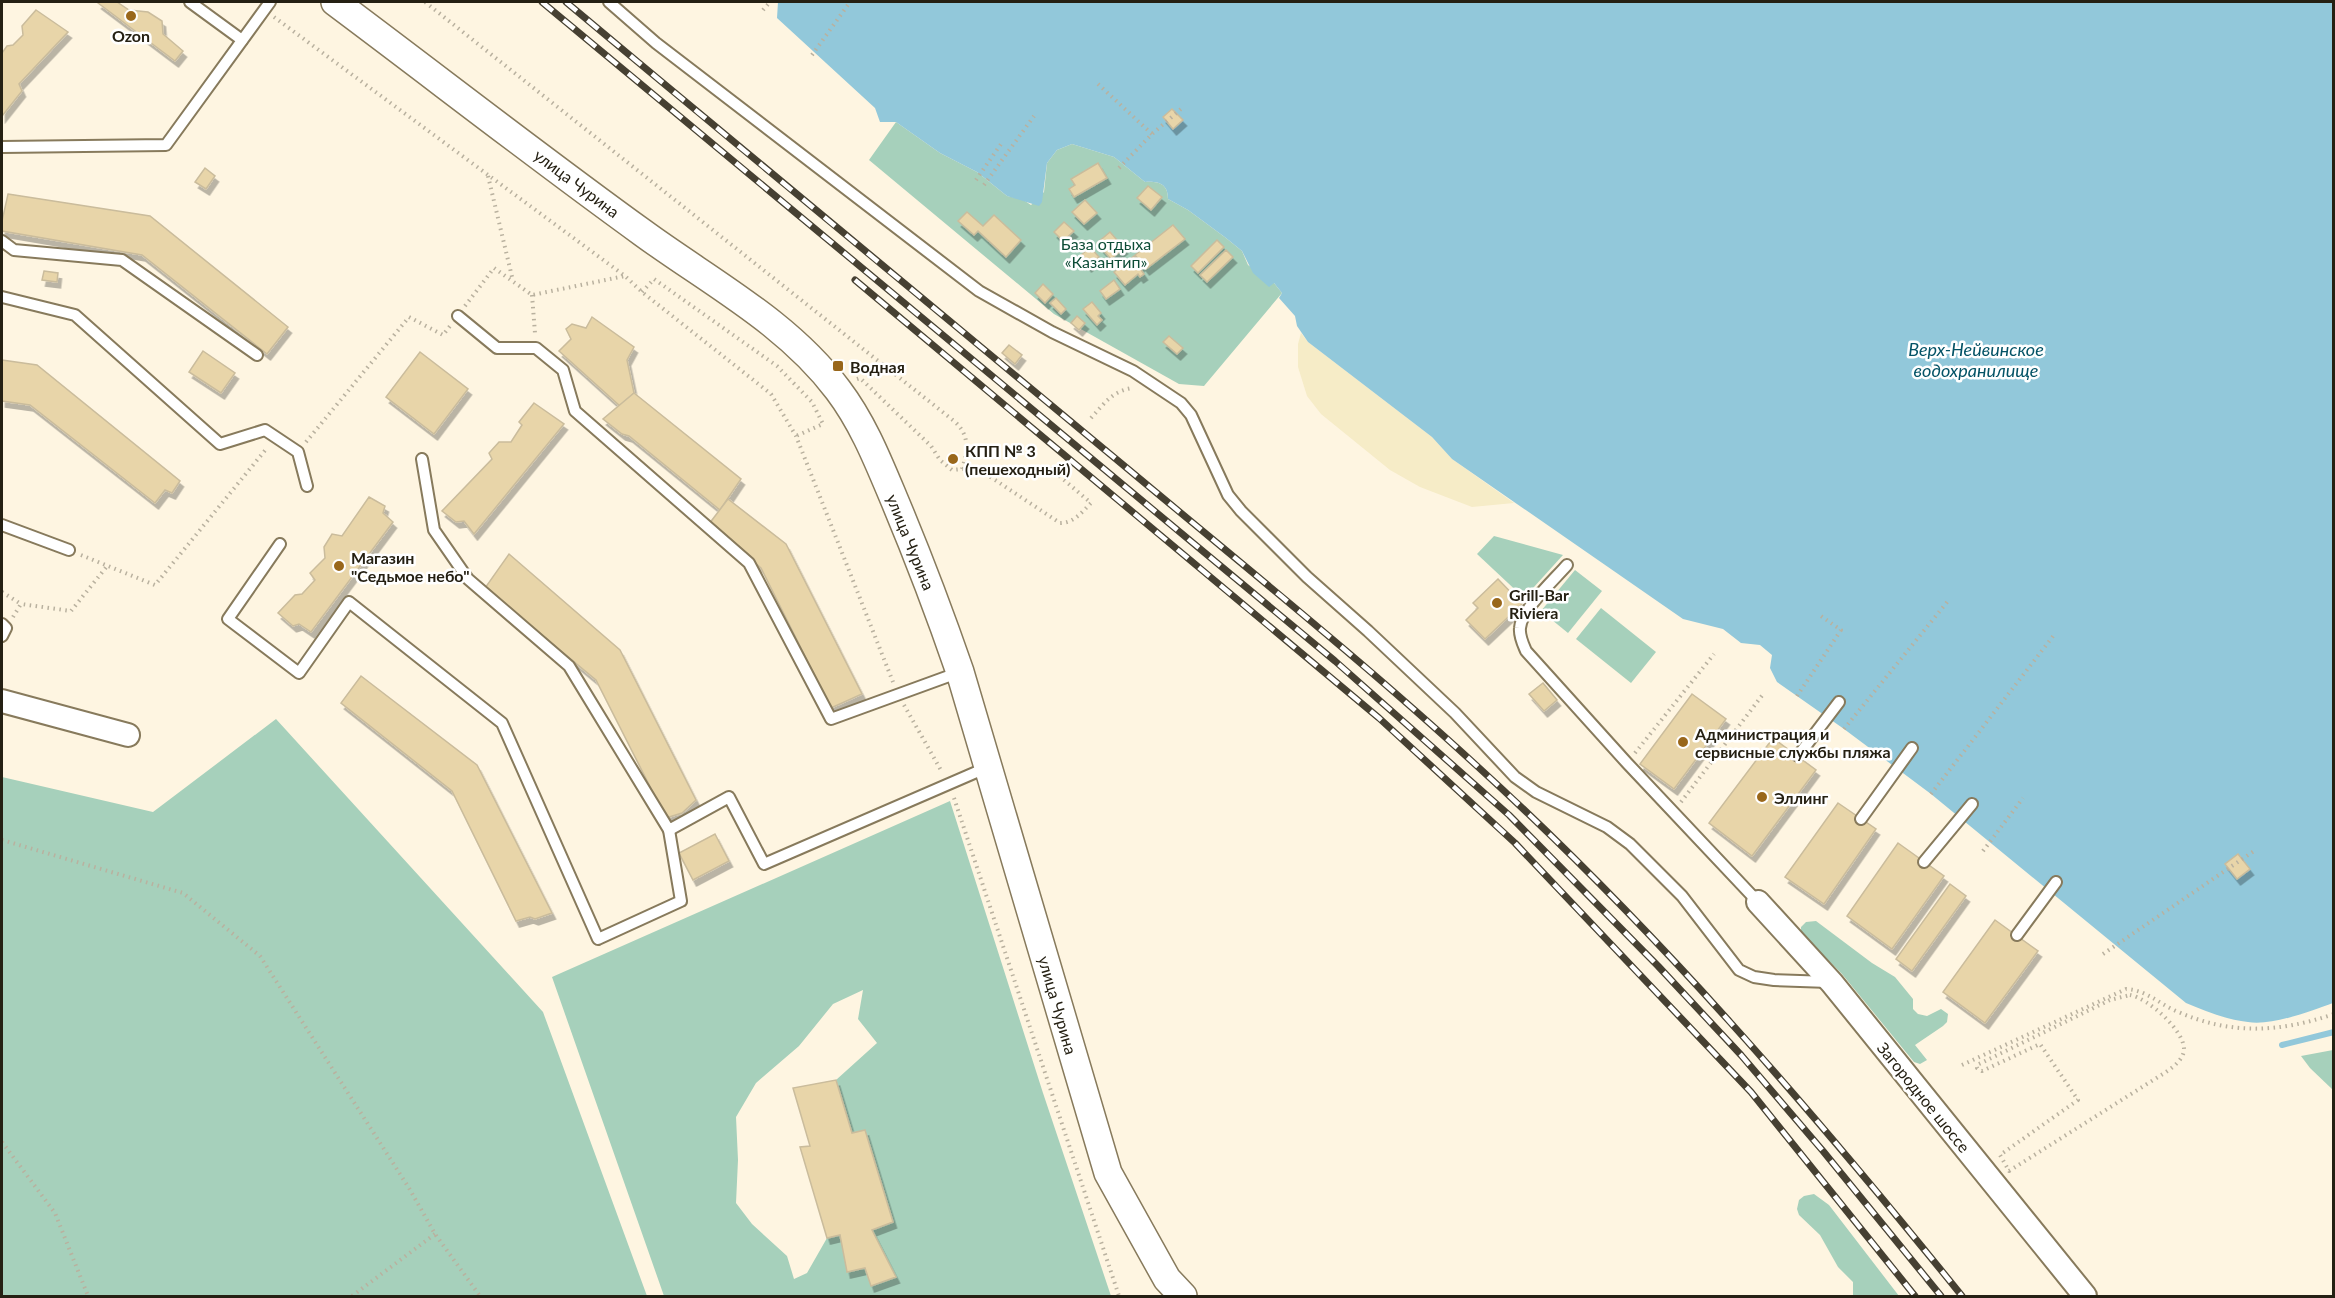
<svg xmlns="http://www.w3.org/2000/svg" width="2335" height="1298" font-family="Lato,sans-serif">
  <style>
    .green { fill: #a6d0bb; fill-rule: evenodd }
    .sand { fill: #f6ecc7 }
    .water { fill: #92c8da }
    .lines { fill: none; stroke-linecap: round; stroke-linejoin: round }
    .stream { stroke: #92c8da; stroke-width: 6 }
    .building { fill: #e8d5a9; stroke: #cabc9c; stroke-width: 1.5; filter: url(#shadow) }
    .service-casing { stroke: #877a5c; stroke-width: 14 }
    .minor-casing { stroke: #877a5c; stroke-width: 26 }
    .tertiary-casing { stroke: #877a5c; stroke-width: 30 }
    .path { stroke: #b9b19f; stroke-width: 4; stroke-dasharray: 1.5 4.5; stroke-linecap: butt }
    .service { stroke: #fff; stroke-width: 10 }
    .minor { stroke: #fff; stroke-width: 22 }
    .tertiary { stroke: #fff; stroke-width: 27 }
    .rail-casing { stroke: #464032; stroke-width: 7 }
    .rail { stroke: #fff; stroke-width: 4.5; stroke-dasharray: 14; stroke-linecap: butt }
    .poi-dot { fill: #99671b; stroke: #fff; stroke-width: 2 }
    .labels { text-anchor: middle; dominant-baseline: central; stroke-width: 5; stroke-linejoin: round; paint-order: stroke }
    .poi-label { font-size: 16px; font-weight: bold; fill: #252013; stroke: #fff; text-anchor: start }
    .street-label { font-size: 16px; fill: #252013; stroke: #fff }
    .park-label { font-size: 16px; fill: #0d4c36; stroke: #fff }
    .water-label { font-size: 18px; font-style: italic; fill: #045366; stroke: #fff }
  </style>
  <defs>
    <filter id="shadow"><feDropShadow dx="3.5" dy="6" stdDeviation="0" flood-color="#0004"/></filter>
  </defs>
  <rect width="100%" height="100%" fill="#fef5e1"/>
  <g class="green">
    <path d="M896,122l44,31 37,19 30,24 15,3 9,6 13,-13 3,-29 10,-13 15,-6 42,13 31,25c14,-1 23,2 23,17l20,11 38,28 16,13 6,14 26,18 8,10 -78,93 -25,-2 -125,-70 -185,-154z"/>
    <polygon points="1494,536 1563,555 1524,598 1477,554"/>
    <polygon points="1575,570 1602,591 1568,633 1541,611"/>
    <polygon points="1601,608 1656,652 1631,683 1576,639"/>
    <polygon points="276,719 543,1012 647,1296 2,1296 2,777 153,812"/>
    <path d="M950,801l93,292 68,203h-447l-112,-319zM863,990l-5,29 19,24 -41,37 16,53 13,-3 28,92 -21,8v56l-7,-18 -17,4 -8,-37 -13,3 -20,35 -13,6 -7,-23 -35,-32 -16,-21 2,-43 -2,-43 20,-34 43,-37 34,-42z"/>
    <polygon points="1816,921 1872,963 1895,977 1913,999 1913,1009 1918,1014 1927,1016 1941,1009 1948,1014 1947,1022 1943,1026 1915,1045 1927,1060 1920,1064 1914,1062 1842,974 1801,933 1801,927 1806,922"/>
    <polygon points="2333,1050 2334,1050 2333,1090 2310,1068 2301,1056"/>
    <polygon points="1814,1194 1829,1205 1899,1296 1853,1296 1853,1282 1838,1267 1820,1235 1799,1215 1797,1209 1799,1200 1804,1196"/>
  </g>
  <polygon class="sand" points="1301,333 1308,342 1432,437 1452,459 1514,503 1472,507 1420,487 1390,470 1321,414 1307,396 1298,367 1298,344"/>
  <path class="water" d="M778,2h1555v1001c-22,8 -61,23 -85,19 -21,-2 -43,-11 -62,-19l-255,-209 -87,-65 -67,-47 -7,-14 2,-13 -12,-10 -19,-2 -18,-14 -40,-10 -231,-160 -20,-22 -124,-95 -11,-16 -2,-10 -16,-18 3,-5 -8,-10 -5,4 -16,-14 -11,-22 -16,-13 -38,-28 -20,-11c0,-15 -9,-18 -23,-17l-31,-25 -42,-13 -15,6 -10,13 -5,39 -3,4 -32,-10 -30,-24 -37,-19 -44,-31h-16l-5,-14 -98,-90z"/>
  <g class="lines">
    <polyline class="stream" points="2282,1045 2334,1032"/>
  </g>
  <g class="building">
    <polygon points="99,2 117,2 129,10 148,12 162,21 163,34 183,51 175,61 98,3"/>
    <polygon points="36,10 68,32 19,84 22,91 2,116 2,53 7,46 13,45 23,35 22,26"/>
    <polygon points="1172,109 1183,120 1173,129 1163,117"/>
    <polygon points="1098,163 1107,178 1074,197 1069,189 1075,185 1071,179"/>
    <polygon points="205,168 215,176 206,189 195,182"/>
    <polygon points="1148,186 1162,197 1151,210 1137,198"/>
    <polygon points="8,194 150,216 288,327 267,354 142,255 2,231 2,221"/>
    <polygon points="1085,200 1097,213 1084,224 1072,212"/>
    <polygon points="967,212 983,226 994,215 1021,240 1006,257 978,231 974,235 958,221"/>
    <polygon points="1064,222 1074,231 1063,241 1054,232"/>
    <polygon points="1173,225 1185,239 1146,269 1135,255"/>
    <polygon points="1110,232 1124,248 1111,259 1097,243"/>
    <polygon points="1217,240 1224,247 1198,273 1191,266"/>
    <polygon points="1090,247 1099,257 1088,266 1080,256"/>
    <polygon points="1226,250 1233,257 1207,282 1200,275"/>
    <polygon points="1134,256 1141,265 1139,267 1144,274 1140,277 1138,274 1125,285 1114,272"/>
    <polygon points="44,271 58,273 57,282 42,280"/>
    <polygon points="1114,280 1120,289 1106,299 1100,291"/>
    <polygon points="1043,284 1053,294 1045,303 1035,293"/>
    <polygon points="1056,298 1066,309 1061,314 1050,303"/>
    <polygon points="1092,302 1101,313 1098,316 1102,320 1097,325 1083,309"/>
    <polygon points="1077,316 1085,323 1079,330 1071,323"/>
    <polygon points="592,317 634,347 627,360 634,393 620,406 559,351 571,339 566,329 572,324 586,328"/>
    <polygon points="1169,336 1183,348 1177,354 1163,342"/>
    <polygon points="1009,345 1022,355 1015,364 1002,353"/>
    <polygon points="203,351 235,373 221,393 189,372"/>
    <polygon points="420,352 468,389 434,434 386,397"/>
    <polygon points="2,360 37,365 180,481 172,493 165,490 155,503 30,405 2,401"/>
    <polygon points="634,393 741,479 720,510 629,436 622,434 603,419"/>
    <polygon points="534,403 564,424 474,534 464,521 456,522 442,511 492,459 489,453 499,442 511,442 522,425 519,422"/>
    <polygon points="369,497 385,506 383,513 393,522 311,632 299,624 293,626 278,613 295,595 302,594 315,580 310,573 325,558 324,547 332,534 342,536"/>
    <polygon points="728,499 786,544 862,694 831,708 761,568 709,524"/>
    <polygon points="509,554 620,650 696,800 682,813 666,818 596,680 485,588"/>
    <polygon points="1498,579 1522,604 1485,639 1466,620 1478,608 1473,603"/>
    <polygon points="361,676 477,765 552,913 535,919 530,917 516,921 452,791 341,703"/>
    <polygon points="1543,683 1557,700 1544,711 1529,694"/>
    <polygon points="1692,694 1726,719 1674,789 1640,764"/>
    <polygon points="1773,738 1816,770 1752,856 1709,823"/>
    <polygon points="1838,803 1876,829 1824,904 1785,877"/>
    <polygon points="715,834 729,861 693,880 679,853"/>
    <polygon points="1898,843 1944,876 1892,949 1847,916"/>
    <polygon points="2238,854 2250,869 2237,879 2225,864"/>
    <polygon points="1950,884 1966,896 1912,971 1896,959"/>
    <polygon points="1995,920 2038,951 1985,1023 1943,992"/>
    <polygon points="836,1080 852,1133 865,1130 893,1222 872,1230 896,1277 871,1286 865,1268 847,1272 840,1235 827,1238 800,1147 810,1146 793,1088"/>
  </g>
  <g class="lines">
    <defs>
      <g id="service">
        <polyline points="190,2 242,40"/>
        <polyline points="609,2 656,43 979,291 1052,332 1133,371 1181,403 1191,415 1228,495 1241,511 1307,577 1368,631 1455,713 1515,777 1536,792 1607,827 1630,844 1682,896 1739,970 1754,977 1774,980 1829,982"/>
        <polyline points="2,147 166,145 270,2"/>
        <polyline points="2,241 14,250 122,260 257,355"/>
        <polyline points="2,297 75,315 220,444 265,430 298,452 307,486"/>
        <polyline points="458,316 497,348 536,348 563,370 575,411 749,563 831,719 960,672"/>
        <polyline points="422,459 434,530 468,579 569,666 669,830 729,797 764,864 988,767"/>
        <polyline points="2,525 69,550"/>
        <polyline points="280,544 228,619 299,673 349,602 502,723 598,939 681,901 669,830"/>
        <path d="M1567,565c-12,14 -46,45 -47,63 -1,8 3,16 6,23l101,112 131,139"/>
        <polyline points="2,624 6,628 2,636"/>
        <polyline points="1798,756 1839,702"/>
        <polyline points="1861,819 1912,748"/>
        <polyline points="1924,862 1972,804"/>
        <polyline points="2017,935 2056,882"/>
      </g>
      <g id="minor">
        <polyline points="2,701 128,735"/>
        <polyline points="1758,902 1832,983 2085,1296"/>
      </g>
      <path id="tertiary" d="M335,2c103,77 204,156 308,231 67,49 144,89 195,157 25,33 40,71 56,109 24,57 46,115 66,173l148,501 59,106 16,17"/>
    </defs>
    <use href="#service" class="service-casing"/>
    <use href="#minor" class="minor-casing"/>
    <use href="#tertiary" class="tertiary-casing"/>
    <g class="path">
      <path d="M425,2l529,419c16,14 14,29 8,48"/>
      <polyline points="763,10 770,2"/>
      <polyline points="274,17 625,276 642,292 771,394 796,436 893,682"/>
      <polyline points="812,55 850,2"/>
      <polyline points="1098,84 1152,134"/>
      <polyline points="1119,168 1152,134 1181,109"/>
      <polyline points="488,176 513,281"/>
      <polyline points="976,180 1001,144"/>
      <polyline points="984,185 1034,116"/>
      <polyline points="642,292 654,279 777,366 812,402 823,424 796,436"/>
      <polyline points="532,295 535,333"/>
      <polyline points="465,306 494,268 532,295 625,276"/>
      <path d="M857,379l3,-1 71,68 9,14 12,10 20,-2 14,6 74,49c14,0 22,-11 31,-20l-41,-35"/>
      <path d="M1091,418c13,-14 21,-27 41,-30"/>
      <polyline points="306,442 409,317 443,335 450,326"/>
      <polyline points="81,555 155,585 267,448"/>
      <polyline points="2,592 21,604"/>
      <polyline points="13,617 21,604 71,611 108,565"/>
      <polyline points="1797,696 1841,630 1818,614"/>
      <polyline points="904,705 942,772"/>
      <polyline points="1844,729 1948,601"/>
      <polyline points="1635,753 1714,654"/>
      <polyline points="1931,794 2054,635"/>
      <polyline points="954,798 1119,1296"/>
      <polyline points="1681,802 1764,693"/>
      <polyline points="2,840 183,893 260,956 409,1188 435,1234 480,1296"/>
      <polyline points="1983,851 2023,798"/>
      <polyline points="2103,954 2254,851"/>
      <path d="M2130,995c18,3 55,36 54,55 -1,10 -11,17 -18,22l-157,99 -9,-16 78,-55 -38,-56 -58,27 -5,-3v-3l133,-65z"/>
      <path d="M1962,1065l164,-76c20,1 32,14 50,22 54,24 102,22 158,3"/>
      <polyline points="2,1142 55,1213 88,1296"/>
      <polyline points="352,1296 435,1234"/>
    </g>
    <use href="#service" class="service"/>
    <use href="#minor" class="minor"/>
    <use href="#tertiary" class="tertiary"/>
    <defs>
      <g id="rail">
        <polyline points="542,2 1335,661 1509,815 1658,966 1741,1055 1823,1151 1941,1296"/>
        <path d="M566,2c189,158 379,315 568,472 115,96 233,191 343,292 178,162 335,344 485,530"/>
        <polyline points="855,280 1379,718 1515,843 1751,1092 1915,1296"/>
      </g>
    </defs>
    <use href="#rail" class="rail-casing"/>
    <use href="#rail" class="rail"/>
  </g>
  <g class="poi-dot">
    <circle cx="131" cy="16" r="6"/>
    <rect x="832" y="360" width="12" height="12" rx="3"/>
    <circle cx="953" cy="459" r="6"/>
    <circle cx="339" cy="566" r="6"/>
    <circle cx="1497" cy="603" r="6"/>
    <circle cx="1683" cy="742" r="6"/>
    <circle cx="1762" cy="797" r="6"/>
  </g>
  <g class="labels">
    <g class="poi-label">
      <text x="131" y="35" text-anchor="middle">Ozon</text>
      <text x="850" y="366">Водная</text>
      <text x="965" y="450">КПП № 3<tspan x="965" dy="18">(пешеходный)</tspan></text>
      <text x="351" y="557">Магазин<tspan x="351" dy="18">"Седьмое небо"</tspan></text>
      <text x="1509" y="594">Grill-Bar<tspan x="1509" dy="18">Riviera</tspan></text>
      <text x="1695" y="733">Администрация и<tspan x="1695" dy="18">сервисные службы пляжа</tspan></text>
      <text x="1774" y="797">Эллинг</text>
    </g>
    <g class="street-label">
      <text transform="translate(577 183) rotate(37)">улица Чурина</text>
      <text transform="translate(911 542) rotate(68)">улица Чурина</text>
      <text transform="translate(1058 1005) rotate(74)">улица Чурина</text>
      <text transform="translate(1924 1097) rotate(51)">Загородное шоссе</text>
    </g>
    <g class="park-label">
      <text x="1106" y="243">База отдыха<tspan x="1106" dy="18">«Казантип»</tspan></text>
    </g>
    <g class="water-label">
      <text x="1976" y="349">Верх-Нейвинское<tspan x="1976" dy="21">водохранилище</tspan></text>
    </g>
  </g>
  <rect width="2335" height="1298" fill="none" stroke="#252013" stroke-width="6"/>
</svg>
